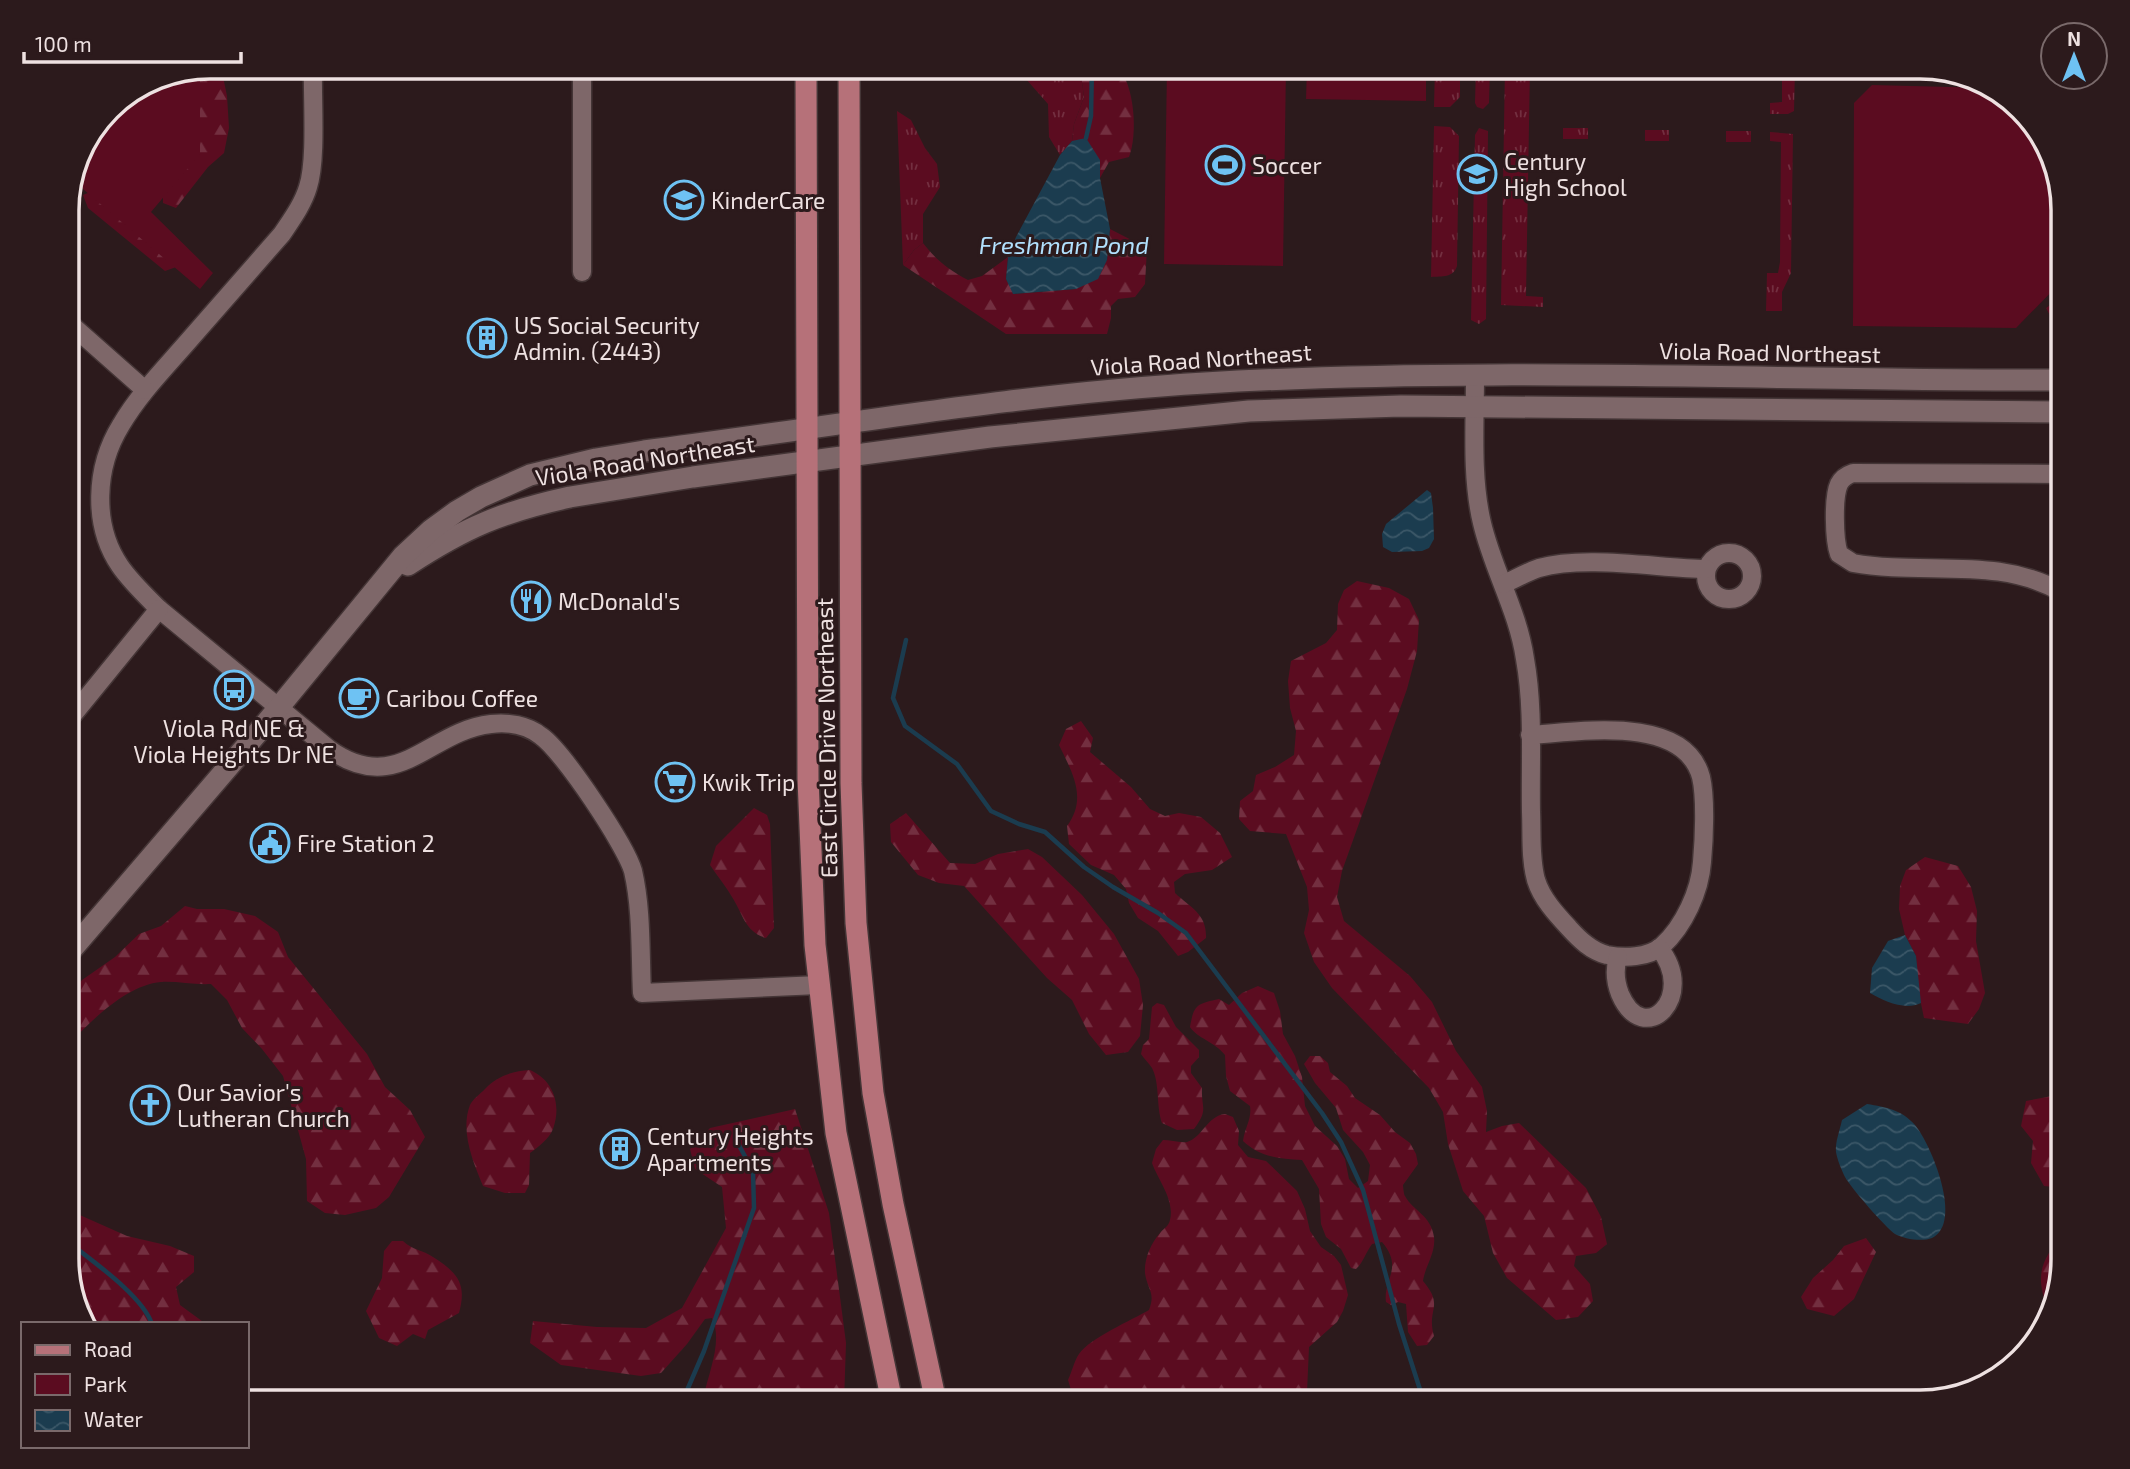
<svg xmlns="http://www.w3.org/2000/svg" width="2130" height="1469" font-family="'Exo 2',sans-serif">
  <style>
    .grass { fill: url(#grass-tufts) }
    .forest { fill: url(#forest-firs) }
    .green { fill: #5b0c20 }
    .water { fill: url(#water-waves) }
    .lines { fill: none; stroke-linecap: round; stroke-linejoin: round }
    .stream { stroke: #1b3c4f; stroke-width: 4.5 }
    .street-casing { stroke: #443536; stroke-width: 21 }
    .secondary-casing { stroke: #443536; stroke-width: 24 }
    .primary-casing { stroke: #443536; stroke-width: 24 }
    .street { stroke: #7e6769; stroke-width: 18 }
    .secondary { stroke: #7e6769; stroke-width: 21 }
    .primary { stroke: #b67179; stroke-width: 21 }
    .labels { text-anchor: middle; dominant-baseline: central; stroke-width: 6; stroke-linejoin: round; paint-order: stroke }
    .poi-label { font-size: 23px; fill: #eee1e1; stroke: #2c1a1c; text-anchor: start }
    .street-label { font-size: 23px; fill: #eee1e1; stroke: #2c1a1c }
    .water-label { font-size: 24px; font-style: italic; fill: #b1e0fd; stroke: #2c1a1c }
    .rim { fill: none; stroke: #eee1e1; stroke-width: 3.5 }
  </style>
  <defs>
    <pattern id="grass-tufts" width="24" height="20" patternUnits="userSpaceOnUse" patternTransform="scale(1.75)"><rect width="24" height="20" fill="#5b0c20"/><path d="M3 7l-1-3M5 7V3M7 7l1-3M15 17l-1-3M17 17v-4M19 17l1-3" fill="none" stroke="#732f40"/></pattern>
    <pattern id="forest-firs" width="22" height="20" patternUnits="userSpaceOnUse" patternTransform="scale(1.75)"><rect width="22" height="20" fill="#5b0c20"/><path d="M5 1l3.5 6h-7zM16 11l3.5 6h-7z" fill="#732f40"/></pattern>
    <pattern id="water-waves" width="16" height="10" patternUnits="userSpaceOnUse" patternTransform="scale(1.75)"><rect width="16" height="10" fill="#1b3c4f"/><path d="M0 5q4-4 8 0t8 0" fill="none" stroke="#3c5868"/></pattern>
  </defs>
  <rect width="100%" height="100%" fill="#2c1a1c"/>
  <g class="grass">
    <polygon points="1024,67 1080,67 1084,97 1074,124 1072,141 1060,155 1049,137 1048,104 1026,79"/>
    <polygon points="1435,67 1460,67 1460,97 1450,107 1434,107"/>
    <polygon points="1476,67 1490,67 1489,103 1483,109 1477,107 1475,103"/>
    <polygon points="1505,67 1530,67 1526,296 1543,297 1543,307 1501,305"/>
    <polygon points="1782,67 1795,67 1794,111 1788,114 1770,114 1770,103 1782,102"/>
    <polygon points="897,111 911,120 925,148 937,164 940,187 923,214 923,243 914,250 903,265"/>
    <path d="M1434,126l16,1 9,9 -2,130c-4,12 -15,10 -26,11z"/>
    <polygon points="1479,128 1488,131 1486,319 1479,324 1471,320 1475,135"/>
    <rect x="1563" y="128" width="25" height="11"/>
    <rect x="1645" y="130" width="24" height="11"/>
    <rect x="1726" y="131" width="25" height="11"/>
    <polygon points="1770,132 1793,134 1791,273 1782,292 1782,311 1766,311 1767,273 1778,273 1780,262 1781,142 1770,141"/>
  </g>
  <g class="forest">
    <polygon points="210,67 221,67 227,96 229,128 224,153 208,167 176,208 163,203 163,182 196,69"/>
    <path d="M1080,67h37c18,16 21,69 12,90l-20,5 -9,16v-18l-28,-19 2,-17 10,-27z"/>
    <polygon points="95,190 179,266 165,271 88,208 83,195"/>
    <path d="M1110,229l37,19 -2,36 -10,13 -17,2 -7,7v12l-4,16h-101l-103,-69 11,-15 9,-7c13,17 26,27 45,37l14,-4 26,-19 -2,22 8,15 62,-5 31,-29z"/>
    <polygon points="1357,581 1389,588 1409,599 1419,620 1417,651 1407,689 1342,871 1337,897 1344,921 1410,976 1432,1002 1456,1051 1482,1087 1487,1111 1486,1132 1502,1126 1519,1123 1586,1188 1601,1217 1607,1244 1596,1253 1576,1256 1574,1266 1590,1284 1593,1301 1578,1317 1556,1320 1507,1278 1493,1253 1484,1216 1463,1191 1448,1144 1443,1112 1429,1088 1332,988 1314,962 1304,933 1309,910 1307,887 1286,834 1250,831 1239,819 1240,801 1253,791 1256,775 1275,767 1294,755 1296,731 1290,708 1288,681 1291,661 1326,643 1337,630 1338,604 1344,590"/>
    <path d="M1081,721l12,17 -3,14 41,35 19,22 15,7 14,-3 22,4 19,16 12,24 -20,13 -27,4 -11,8 1,11c16,15 32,21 31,45l-18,14 -10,4 -20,-25 -20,-13 -9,-15 -3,-14 -12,-14 -23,-10 -22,-21 -2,-18c21,-28 5,-54 -8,-81l7,-16z"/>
    <path d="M754,808l13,7 3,9 4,104 -8,10c-21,-6 -23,-24 -34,-41 -6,-11 -15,-21 -22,-32l6,-19z"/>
    <polygon points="906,813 950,863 975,864 998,854 1028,849 1042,857 1082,895 1114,934 1139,979 1143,1005 1140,1036 1128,1052 1106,1055 1089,1034 1072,1000 1047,978 964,886 939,883 918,875 891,842 890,824"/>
    <polygon points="1925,857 1958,866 1971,887 1977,911 1976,941 1985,993 1979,1009 1968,1024 1924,1018 1918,989 1916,956 1905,935 1899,909 1900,886 1906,870"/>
    <path d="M185,906l12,3h27l31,7 23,16 10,25 79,97 18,33 25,23 15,27 -36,60 -13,11 -31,7 -20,-2 -18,-12 -1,-42 -23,-83 -21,-27 -20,-21 -15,-28 -16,-16c-17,1 -34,-3 -50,-2 -35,3 -73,41 -94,65v-49l15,-18 33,-23 24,-23 22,-8z"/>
    <path d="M1258,986l16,7 6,18 3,23 12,22 7,21 3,29 10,20 22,20 8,13 4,20 9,9 10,-7 2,-16 -7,-13 -20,-22 -7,-22 -21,-25 -11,-19 6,-8h10l8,7 2,9 17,14 8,12 25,17 15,17 15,11 6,11 2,10 -15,21c0,1 1,11 2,11 8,15 26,19 29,41 2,16 -9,29 -11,44 22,26 3,27 11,55l-7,9 -10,1 -9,-14 -2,-28 -8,-2 -7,3 -5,-3c-3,-23 18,-34 -4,-60l-10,2c-6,8 -9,19 -16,25l-5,-1 -10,-19 -15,-12 -5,-13 -2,-35 -17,-29c-22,-1 -42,-3 -59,-19 2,-14 9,-22 7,-35l-20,-15 -4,-15 -1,-21c-11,-14 -27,-16 -35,-28 4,-23 7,-23 29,-28l10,6 13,-12z"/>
    <path d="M1157,1003l7,2 12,22 23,23v7l-8,9v7l11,15c-1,20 7,21 -8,41l-17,1 -15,-7c-6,-17 -2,-40 -10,-55 -3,-5 -8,-9 -11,-14l2,-9 6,-6 3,-32z"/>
    <path d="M530,1070c23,10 32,34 23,59 -4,10 -15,18 -23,24l-1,32 -4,8h-20l-22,-7c-10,-24 -23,-55 -13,-81 3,-6 10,-11 15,-16 12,-13 28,-18 45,-19z"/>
    <polygon points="2063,1094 2063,1188 2044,1186 2031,1163 2033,1141 2021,1126 2026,1101"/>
    <path d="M795,1109l34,104 17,130 -2,59h-139l-1,-7c5,-23 19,-55 8,-77l-7,1 -18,25 -26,29 -20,3 -80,-11 -31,-22 3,-22 64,6 49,1 36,-20 44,-80 -4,-41 -27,-18 -5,-20 20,-21z"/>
    <path d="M1225,1114l8,3 6,14 -1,14 10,12 18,4 31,30 8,18 5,22 11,16 13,9 7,9 7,30 -5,16 -6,11 -28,25 -2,45 3,10h-229l-9,-9 -4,-13c4,-8 6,-19 11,-26 11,-16 53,-34 70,-44 7,-18 -2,-21 -4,-37 -1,-14 6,-30 15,-40 4,-5 9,-7 10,-13 5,-20 -12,-40 -18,-57l4,-14 7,-9c7,0 17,3 24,2 15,-4 20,-26 38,-28z"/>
    <polygon points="67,1192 73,1212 127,1236 170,1246 194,1256 194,1272 176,1287 180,1305 206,1324 84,1324 67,1268"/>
    <path d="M2063,1235v25l-15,49c-13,-32 -8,-49 15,-74z"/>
    <polygon points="1866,1238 1876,1252 1854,1299 1834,1316 1807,1309 1801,1297 1813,1278 1833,1260 1844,1246"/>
    <path d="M392,1241h11c9,9 20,9 30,16 25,16 34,27 26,56l-31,17 -3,9 -12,-5 -16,12 -18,-8 -13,-27 16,-33 2,-27z"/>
  </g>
  <g class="green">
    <polygon points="1167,67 1286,67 1283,266 1164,264"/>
    <polygon points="1307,67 1426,67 1426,101 1306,99"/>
    <polygon points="200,68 200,154 151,212 213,273 200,289 83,189 71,183 78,155 109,108 155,77"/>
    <polygon points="1872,85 1989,88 2000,91 2044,139 2063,209 2063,280 2016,328 1853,326 1854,103"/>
    <polygon points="2063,286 2063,322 2056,327 2046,308 2053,303 2054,295"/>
  </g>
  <g class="water">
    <polygon points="1086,138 1100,160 1100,178 1110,229 1107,260 1098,279 1076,289 1013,294 1006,279 1008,257 1016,237 1060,155 1072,141"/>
    <polygon points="1427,490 1431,493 1433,508 1434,539 1429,548 1422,551 1392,552 1383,547 1382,534 1386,524"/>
    <path d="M1905,935l11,21 5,47c-16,8 -37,-2 -51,-10l2,-25 16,-27z"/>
    <path d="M1867,1104c19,3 35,6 48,21 16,19 49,98 17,113 -10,4 -28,1 -37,-4 -9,-6 -44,-46 -50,-57 -3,-6 -8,-18 -9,-25 -1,-10 4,-22 6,-32z"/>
  </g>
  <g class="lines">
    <g class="stream">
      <polyline points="1086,138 1091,116 1092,66"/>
      <polyline points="906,640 893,698 905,726 957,764 991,811 1019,824 1045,832 1084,867 1113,887 1158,913 1186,933 1322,1113 1341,1142 1363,1190 1399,1324 1424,1402"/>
      <path d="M67,1241c25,20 75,54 85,83"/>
      <polyline points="533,1402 534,1399 552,1399"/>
      <polyline points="682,1402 704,1351 754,1208 753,1171 735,1138"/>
    </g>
    <defs>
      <g id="street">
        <path d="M313,66c-1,32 4,93 -5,121 -5,17 -16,32 -26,47 -33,38 -66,75 -98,112 -22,25 -46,50 -63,79 -26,42 -29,100 -1,141 11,16 25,29 39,43l170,140c69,49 99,-18 162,-25 17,-2 36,1 50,12 22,15 85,110 92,135 9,39 7,82 9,122l177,-8"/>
        <polyline points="582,272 582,66"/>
        <polyline points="67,321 145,390"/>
        <path d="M1475,376c0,48 -4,101 7,147 11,47 36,88 43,136 9,50 5,103 6,153 1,23 -1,46 5,68 6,19 20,34 33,48 10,11 22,23 38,27 17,3 41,3 55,-9 22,-20 38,-55 40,-84 2,-22 4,-64 -1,-85 -17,-63 -123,-45 -171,-42"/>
        <path d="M2063,474l-210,-1c-6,2 -11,5 -14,11 -6,13 -5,56 0,70l14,9c71,13 145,-8 210,30"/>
        <circle cx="1729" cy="576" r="23"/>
        <path d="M1504,584c11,-5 23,-12 35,-16 46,-13 118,0 167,1"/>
        <polyline points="67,722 159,609"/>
        <path d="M1618,957c-4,13 -3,24 2,37 24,56 78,2 39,-46"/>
      </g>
      <g id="secondary">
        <path d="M408,565c58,-38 94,-53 162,-68l123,-20 297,-40 259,-26 152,-5 662,6"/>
        <path d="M67,955l199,-232 137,-167 28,-26 26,-19 24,-14 49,-22 66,-16 48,-8c187,-24 373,-57 561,-68 286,-17 573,-2 858,-3"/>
      </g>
      <g id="primary">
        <polyline points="806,66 808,779 815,945 836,1133 892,1402"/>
        <polyline points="849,66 851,783 856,923 873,1093 893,1204 936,1402"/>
      </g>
    </defs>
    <use href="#street" class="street-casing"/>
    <use href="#secondary" class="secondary-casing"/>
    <use href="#primary" class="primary-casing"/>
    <use href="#street" class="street"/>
    <use href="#secondary" class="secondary"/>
    <use href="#primary" class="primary"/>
  </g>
  <defs>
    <symbol id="stadium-ring" viewBox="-11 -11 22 22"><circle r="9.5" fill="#2c1a1c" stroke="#6ec2f3" stroke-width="1.5"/><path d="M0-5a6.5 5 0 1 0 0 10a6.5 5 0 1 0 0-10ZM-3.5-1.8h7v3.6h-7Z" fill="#6ec2f3"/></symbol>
    <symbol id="school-ring" viewBox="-11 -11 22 22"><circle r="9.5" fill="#2c1a1c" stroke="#6ec2f3" stroke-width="1.5"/><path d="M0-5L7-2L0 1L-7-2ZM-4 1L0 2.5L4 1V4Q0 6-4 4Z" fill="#6ec2f3"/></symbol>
    <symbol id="building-ring" viewBox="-11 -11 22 22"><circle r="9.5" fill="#2c1a1c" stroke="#6ec2f3" stroke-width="1.5"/><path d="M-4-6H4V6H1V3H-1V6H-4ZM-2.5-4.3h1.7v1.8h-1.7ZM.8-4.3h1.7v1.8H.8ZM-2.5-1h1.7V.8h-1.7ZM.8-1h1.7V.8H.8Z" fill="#6ec2f3"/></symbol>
    <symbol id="restaurant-ring" viewBox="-11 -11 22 22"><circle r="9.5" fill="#2c1a1c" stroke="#6ec2f3" stroke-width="1.5"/><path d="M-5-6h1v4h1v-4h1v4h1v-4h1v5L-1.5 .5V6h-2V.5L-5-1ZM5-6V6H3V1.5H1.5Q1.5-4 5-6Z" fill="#6ec2f3"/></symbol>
    <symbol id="bus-ring" viewBox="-11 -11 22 22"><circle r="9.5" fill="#2c1a1c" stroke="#6ec2f3" stroke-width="1.5"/><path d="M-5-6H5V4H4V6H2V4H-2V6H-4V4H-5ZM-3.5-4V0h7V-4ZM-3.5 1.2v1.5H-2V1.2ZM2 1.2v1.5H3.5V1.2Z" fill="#6ec2f3"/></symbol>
    <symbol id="cafe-ring" viewBox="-11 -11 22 22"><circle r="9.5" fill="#2c1a1c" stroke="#6ec2f3" stroke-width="1.5"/><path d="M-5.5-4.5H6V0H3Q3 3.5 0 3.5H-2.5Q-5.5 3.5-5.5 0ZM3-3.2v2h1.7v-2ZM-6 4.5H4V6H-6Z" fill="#6ec2f3"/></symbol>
    <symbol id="supermarket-ring" viewBox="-11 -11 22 22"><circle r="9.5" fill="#2c1a1c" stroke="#6ec2f3" stroke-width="1.5"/><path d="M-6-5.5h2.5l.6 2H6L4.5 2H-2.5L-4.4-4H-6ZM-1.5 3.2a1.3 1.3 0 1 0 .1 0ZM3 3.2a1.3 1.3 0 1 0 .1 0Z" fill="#6ec2f3"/></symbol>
    <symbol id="civic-ring" viewBox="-11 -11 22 22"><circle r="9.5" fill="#2c1a1c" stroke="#6ec2f3" stroke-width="1.5"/><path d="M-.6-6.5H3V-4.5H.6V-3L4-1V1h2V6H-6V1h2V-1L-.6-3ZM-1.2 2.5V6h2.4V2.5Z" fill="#6ec2f3"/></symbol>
    <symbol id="church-ring" viewBox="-11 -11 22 22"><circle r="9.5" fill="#2c1a1c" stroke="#6ec2f3" stroke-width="1.5"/><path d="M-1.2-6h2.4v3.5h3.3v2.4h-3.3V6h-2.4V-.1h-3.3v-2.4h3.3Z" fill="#6ec2f3"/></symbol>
  </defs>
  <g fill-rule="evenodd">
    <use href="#stadium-ring" x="1203" y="143" width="44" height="44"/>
    <use href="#school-ring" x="1455" y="152" width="44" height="44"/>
    <use href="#school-ring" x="662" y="178" width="44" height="44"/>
    <use href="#building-ring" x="465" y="316" width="44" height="44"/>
    <use href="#restaurant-ring" x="509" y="579" width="44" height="44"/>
    <use href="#bus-ring" x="212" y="668" width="44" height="44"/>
    <use href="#cafe-ring" x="337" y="676" width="44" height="44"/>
    <use href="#supermarket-ring" x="653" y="760" width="44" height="44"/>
    <use href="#civic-ring" x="248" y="821" width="44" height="44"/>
    <use href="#church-ring" x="128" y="1083" width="44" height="44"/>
    <use href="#building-ring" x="598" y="1127" width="44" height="44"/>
  </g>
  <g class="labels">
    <g class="poi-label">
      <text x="1504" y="161">Century<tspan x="1504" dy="26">High School</tspan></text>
      <text x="1252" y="165">Soccer</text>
      <text x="711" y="200">KinderCare</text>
      <text x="514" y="325">US Social Security<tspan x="514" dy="26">Admin. (2443)</tspan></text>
      <text x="558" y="601">McDonald's</text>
      <text x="386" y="698">Caribou Coffee</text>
      <text x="234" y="728" text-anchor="middle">Viola Rd NE &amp;<tspan x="234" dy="26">Viola Heights Dr NE</tspan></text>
      <text x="702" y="782">Kwik Trip</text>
      <text x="297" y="843">Fire Station 2</text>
      <text x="177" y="1092">Our Savior's<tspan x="177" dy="26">Lutheran Church</tspan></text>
      <text x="647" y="1136">Century Heights<tspan x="647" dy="26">Apartments</tspan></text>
    </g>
    <g class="street-label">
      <text transform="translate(1770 352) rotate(1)">Viola Road Northeast</text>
      <text transform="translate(1201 359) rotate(-4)">Viola Road Northeast</text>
      <text transform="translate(645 460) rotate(-9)">Viola Road Northeast</text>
      <text transform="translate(826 738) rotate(-91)">East Circle Drive Northeast</text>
    </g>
    <g class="water-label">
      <text x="1064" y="244">Freshman Pond</text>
    </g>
  </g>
  <path d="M0 0H2130V1469H0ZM210 79H1920A131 131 0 0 1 2051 210V1259A131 131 0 0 1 1920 1390H210A131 131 0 0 1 79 1259V210A131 131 0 0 1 210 79Z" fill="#2c1a1c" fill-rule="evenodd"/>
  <path class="rim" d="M210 79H1920A131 131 0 0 1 2051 210V1259A131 131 0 0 1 1920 1390H210A131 131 0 0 1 79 1259V210A131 131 0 0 1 210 79Z"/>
  <rect x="21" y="1322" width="228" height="126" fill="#2c1a1c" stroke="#7a6a6b" stroke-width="2"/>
  <rect x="35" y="1345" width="35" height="10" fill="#b67179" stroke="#7a6a6b" stroke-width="2"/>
  <text x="84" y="1357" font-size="21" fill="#eee1e1">Road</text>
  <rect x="35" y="1374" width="35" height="21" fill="#5b0c20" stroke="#7a6a6b" stroke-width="2"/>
  <text x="84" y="1392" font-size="21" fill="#eee1e1">Park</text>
  <rect x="35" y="1410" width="35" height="21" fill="url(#water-waves)" stroke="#7a6a6b" stroke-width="2"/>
  <text x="84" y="1427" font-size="21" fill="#eee1e1">Water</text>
  <g transform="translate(2074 56)"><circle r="33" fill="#2c1a1c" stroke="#7a6a6b" stroke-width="2"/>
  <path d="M0-5L12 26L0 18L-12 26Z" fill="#6ec2f3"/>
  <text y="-10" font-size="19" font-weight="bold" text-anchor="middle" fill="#eee1e1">N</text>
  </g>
  <path d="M24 52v10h217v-10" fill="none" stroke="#eee1e1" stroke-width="3.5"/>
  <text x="35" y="52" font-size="21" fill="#eee1e1" stroke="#2c1a1c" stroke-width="5" paint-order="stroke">100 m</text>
</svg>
